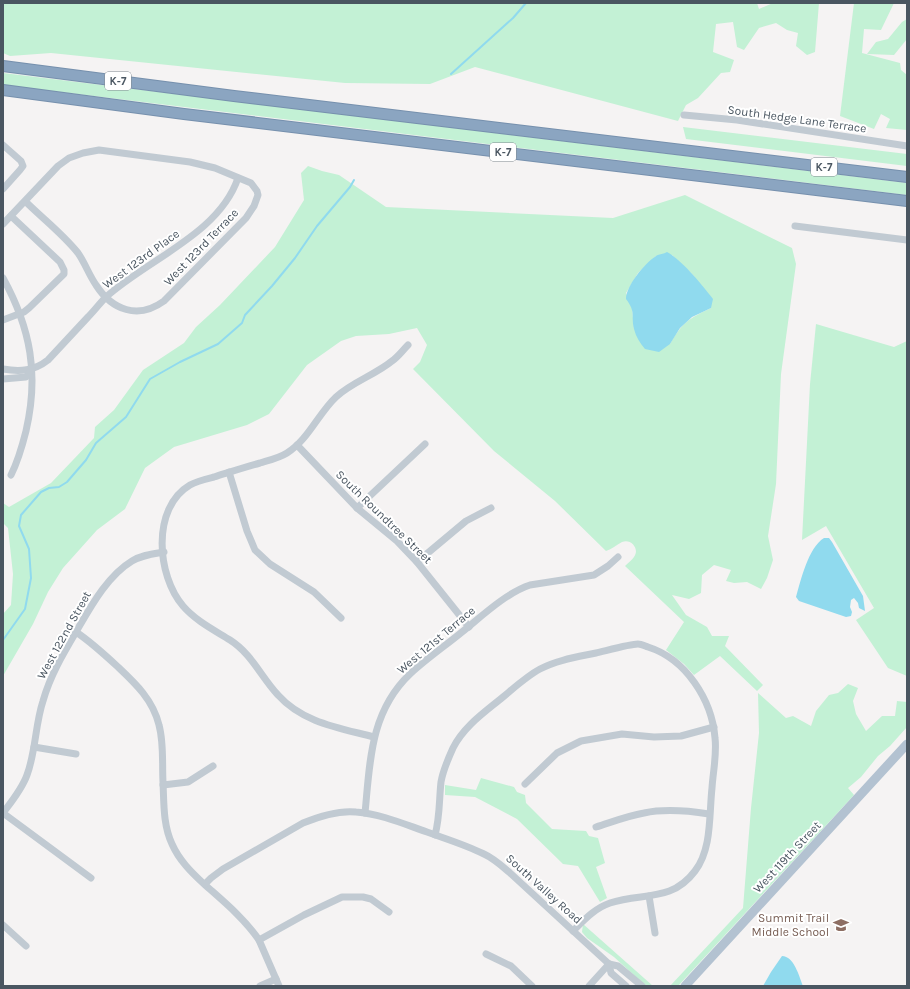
<svg xmlns="http://www.w3.org/2000/svg" width="910" height="989" font-family="Karla,sans-serif">
  <style>
    .green { fill: #c3f1d5; fill-rule: evenodd }
    .water { fill: #90daee }
    .lines { fill: none; stroke-linecap: round; stroke-linejoin: round }
    .stream { stroke: #90daee; stroke-width: 2 }
    .highway-casing { stroke: #7690ad; stroke-width: 12 }
    .minor { stroke: #c1cad2; stroke-width: 7 }
    .major { stroke: #b3c2d1; stroke-width: 9 }
    .highway { stroke: #8ba5c1; stroke-width: 10 }
    .labels { text-anchor: middle; dominant-baseline: central; stroke-width: 4; stroke-linejoin: round; paint-order: stroke }
    .shield { fill: #fff; stroke: #808990; stroke-width: 1 }
    .shield-label { font-size: 11px; font-weight: bold; fill: #4a5661 }
    .street-label { font-size: 12px; fill: #4a5661; stroke: #fff }
    .education-label { font-size: 12px; fill: #785e54; stroke: #fff; text-anchor: end }
  </style>
  <rect width="100%" height="100%" fill="#f5f3f3"/>
  <g class="green">
    <polygon points="3,3 757,3 759,9 773,3 819,3 815,52 807,55 796,46 798,33 787,30 776,23 759,28 744,50 737,47 733,22 716,24 713,52 734,60 730,72 721,73 698,98 686,105 678,121 475,67 430,84 345,83 51,53 10,56 3,53"/>
    <polygon points="854,3 894,3 881,30 864,29 862,53 900,63 901,70 907,75 907,130 886,128 890,119 881,114 874,129 840,116"/>
    <polygon points="907,19 907,39 894,55 867,54 876,42 888,39 902,22"/>
    <polygon points="3,73 907,183 907,195 3,85"/>
    <polygon points="683,127 907,154 907,166 686,139"/>
    <path d="M308,166l14,5 17,4 47,32 227,11 72,-23 107,53 4,16 -15,110 -5,110 -8,52 5,24 -6,18 -6,11 -14,-7 -13,1 -8,-2 5,-11 -17,-5 -12,10 -1,18 -12,6 -17,-4 14,20 21,12 5,9h17l-4,10 38,39 -6,6 -37,-35 -26,19 -10,-11 -18,-14 18,-28 -59,-56c3,-3 7,-6 9,-9 6,-8 -3,-19 -12,-15 -6,3 -10,7 -16,9l-51,-50 -61,-50 -81,-82 7,-7 7,-17 -10,-17 -28,6 -33,2 -15,5 -34,24 -38,49 -22,11 -73,22 -29,21 -20,41 -28,21 -34,38 -15,24 -15,32 -30,52v-62l8,-9 2,-31 -5,-46 -5,-5v-20l6,4 42,-24 43,-45 1,-11 19,-17 29,-40 41,-27 12,-16 24,-22 55,-58 29,-47 -3,-27zM672,255l22,21 17,32c-23,11 -28,14 -41,36l-36,-15 -2,-22 -6,-14 12,-20 18,-17z"/>
    <polygon points="816,324 894,347 907,341 907,676 888,668 856,620 874,608 826,526 802,540 810,384"/>
    <polygon points="848,684 858,688 853,701 856,714 866,731 882,716 895,716 897,701 907,702 907,727 890,746 878,756 861,777 848,788 854,795 678,986 670,986 743,908 751,808 759,733 758,693 786,718 793,716 811,726 816,711 829,695 838,693"/>
    <polygon points="481,778 514,787 517,792 525,795 526,803 552,829 586,831 589,836 598,838 605,863 596,867 607,898 600,902 578,866 563,864 517,819 475,797 445,795 445,785 476,790"/>
    <polygon points="583,924 653,986 646,986 614,957 587,938 582,932"/>
  </g>
  <g class="water">
    <path d="M667,252c15,8 36,34 46,47l-2,9 -19,9 -12,11 -10,16 -11,8 -14,-3c-5,-6 -9,-12 -11,-20 -3,-14 2,-17 -8,-30 0,-13 18,-35 30,-43 3,-2 8,-2 11,-4z"/>
    <path d="M824,538h5l3,4 31,54 2,15 -6,-3 -1,-5 -4,-5 -3,2 -1,7 2,5 -1,4 -5,1 -47,-16 -3,-4c5,-17 12,-49 28,-59z"/>
    <path d="M782,956c12,0 17,20 21,30h-40l8,-14z"/>
  </g>
  <g class="lines">
    <g class="stream">
      <polyline points="451,74 513,18 526,3"/>
      <polyline points="3,640 25,609 31,578 29,549 19,526 21,515 41,492 49,488 59,487 67,482 86,460 96,443 126,417 150,379 180,362 218,344 242,323 245,315 272,286 295,258 317,226 350,187 354,180"/>
    </g>
    <defs>
      <g id="highway">
        <polyline points="3,66 234,96 907,177"/>
        <polyline points="3,90 184,114 907,201"/>
      </g>
    </defs>
    <use href="#highway" class="highway-casing"/>
    <g class="minor">
      <polyline points="684,115 737,120 907,146"/>
      <polyline points="3,145 21,161 23,166 20,170 3,189"/>
      <path d="M3,224l55,-58 11,-8 14,-5 16,-3 91,12 25,6 36,15 6,8 1,4 -4,11 -8,12 -82,83c-26,19 -52,9 -68,-16 -7,-10 -11,-22 -18,-32 -15,-19 -36,-35 -53,-52"/>
      <polyline points="795,226 907,240"/>
      <path d="M3,278c28,51 36,97 23,153 -4,16 -8,30 -15,44"/>
      <polyline points="3,320 24,312 29,308 64,274 64,270 60,262 11,216"/>
      <path d="M3,369c17,3 31,2 45,-9 13,-14 27,-29 40,-43 6,-6 12,-14 18,-20 42,-38 113,-63 132,-119"/>
      <polyline points="3,379 26,377 32,369"/>
      <polyline points="297,445 357,508 397,541 417,562 469,627"/>
      <polyline points="229,472 247,531 255,550 270,564 314,592 341,618"/>
      <polyline points="357,508 425,444"/>
      <polyline points="417,562 466,521 491,508"/>
      <path d="M76,632c15,10 28,22 42,35 18,17 35,33 41,58 5,18 3,38 4,57 1,21 0,43 9,62 7,16 19,28 32,40 19,17 40,34 55,56l20,46"/>
      <path d="M374,737c-34,-9 -71,-14 -96,-42 -17,-18 -26,-41 -48,-55 -16,-10 -34,-19 -47,-34 -26,-30 -32,-98 7,-121 7,-4 16,-6 24,-8 16,-5 31,-10 46,-14 10,-3 19,-5 27,-10 21,-13 31,-39 49,-56 16,-15 39,-22 56,-36 6,-4 11,-11 16,-16"/>
      <polyline points="34,747 76,754"/>
      <polyline points="525,784 557,753 581,741 622,734 654,737 681,736 714,727"/>
      <polyline points="163,785 188,782 213,766"/>
      <path d="M3,813c9,-12 19,-24 24,-38 9,-24 8,-50 16,-74 7,-25 20,-47 33,-69 14,-24 31,-56 56,-71 10,-6 20,-7 32,-9"/>
      <polyline points="3,813 91,878"/>
      <path d="M365,813c5,-51 5,-101 45,-139 16,-15 35,-28 52,-42 20,-16 44,-39 68,-47l64,-10 14,-9 10,-9"/>
      <path d="M596,827c16,-5 31,-11 48,-14 19,-4 46,-2 65,1"/>
      <path d="M435,835c5,-18 4,-35 6,-53 2,-12 7,-23 12,-34 11,-22 32,-36 50,-51 12,-10 24,-21 37,-28 17,-9 37,-12 56,-16 9,-2 34,-9 42,-9 3,0 7,2 10,3 38,12 64,53 67,91 2,16 -2,34 -3,50 -3,27 0,61 -17,83 -24,32 -53,21 -85,32 -15,5 -26,17 -37,28"/>
      <path d="M205,884l6,-6 12,-9 80,-46c17,-7 35,-13 53,-11 25,2 48,12 71,20 19,7 39,13 57,22 9,4 17,11 25,18l100,92 2,9 15,13"/>
      <polyline points="649,896 655,933"/>
      <polyline points="3,925 26,946"/>
      <polyline points="259,940 304,915 342,897 363,897 371,899 389,912"/>
      <polyline points="486,954 511,966 532,986"/>
      <polyline points="609,964 618,966 642,986"/>
      <polyline points="260,986 276,979"/>
      <polyline points="589,986 609,964"/>
    </g>
    <polyline class="major" points="685,986 907,744"/>
    <use href="#highway" class="highway"/>
  </g>
  <defs>
    <symbol id="school-bare" viewBox="-9 -9 18 18"><path d="M0-5L7-2L0 1L-7-2ZM-4 1L0 2.5L4 1V4Q0 6-4 4Z" fill="#8d6e63" stroke="#fff" stroke-width="2.5" paint-order="stroke"/></symbol>
  </defs>
  <g fill-rule="evenodd">
    <use href="#school-bare" x="830" y="914" width="22" height="22"/>
  </g>
  <g class="labels">
    <g class="shield">
      <rect x="105" y="72" width="26" height="18" rx="3"/>
      <rect x="490" y="143" width="26" height="18" rx="3"/>
      <rect x="811" y="158" width="26" height="18" rx="3"/>
    </g>
    <g class="shield-label">
      <text x="118" y="81">K-7</text>
      <text x="503" y="152">K-7</text>
      <text x="824" y="167">K-7</text>
    </g>
    <g class="street-label">
      <text transform="translate(797 119) rotate(8)">South Hedge Lane Terrace</text>
      <text transform="translate(201 247) rotate(-46)">West 123rd Terrace</text>
      <text transform="translate(141 259) rotate(-36)">West 123rd Place</text>
      <text transform="translate(384 517) rotate(44)">South Roundtree Street</text>
      <text transform="translate(64 635) rotate(-61)">West 122nd Street</text>
      <text transform="translate(436 640) rotate(-40)">West 121st Terrace</text>
      <text transform="translate(787 857) rotate(-47)">West 119th Street</text>
      <text transform="translate(544 889) rotate(42)">South Valley Road</text>
    </g>
    <g class="education-label">
      <text x="829" y="918">Summit Trail<tspan x="829" dy="14">Middle School</tspan></text>
    </g>
  </g>
  <rect width="910" height="989" fill="none" stroke="#4a5661" stroke-width="8"/>
</svg>
